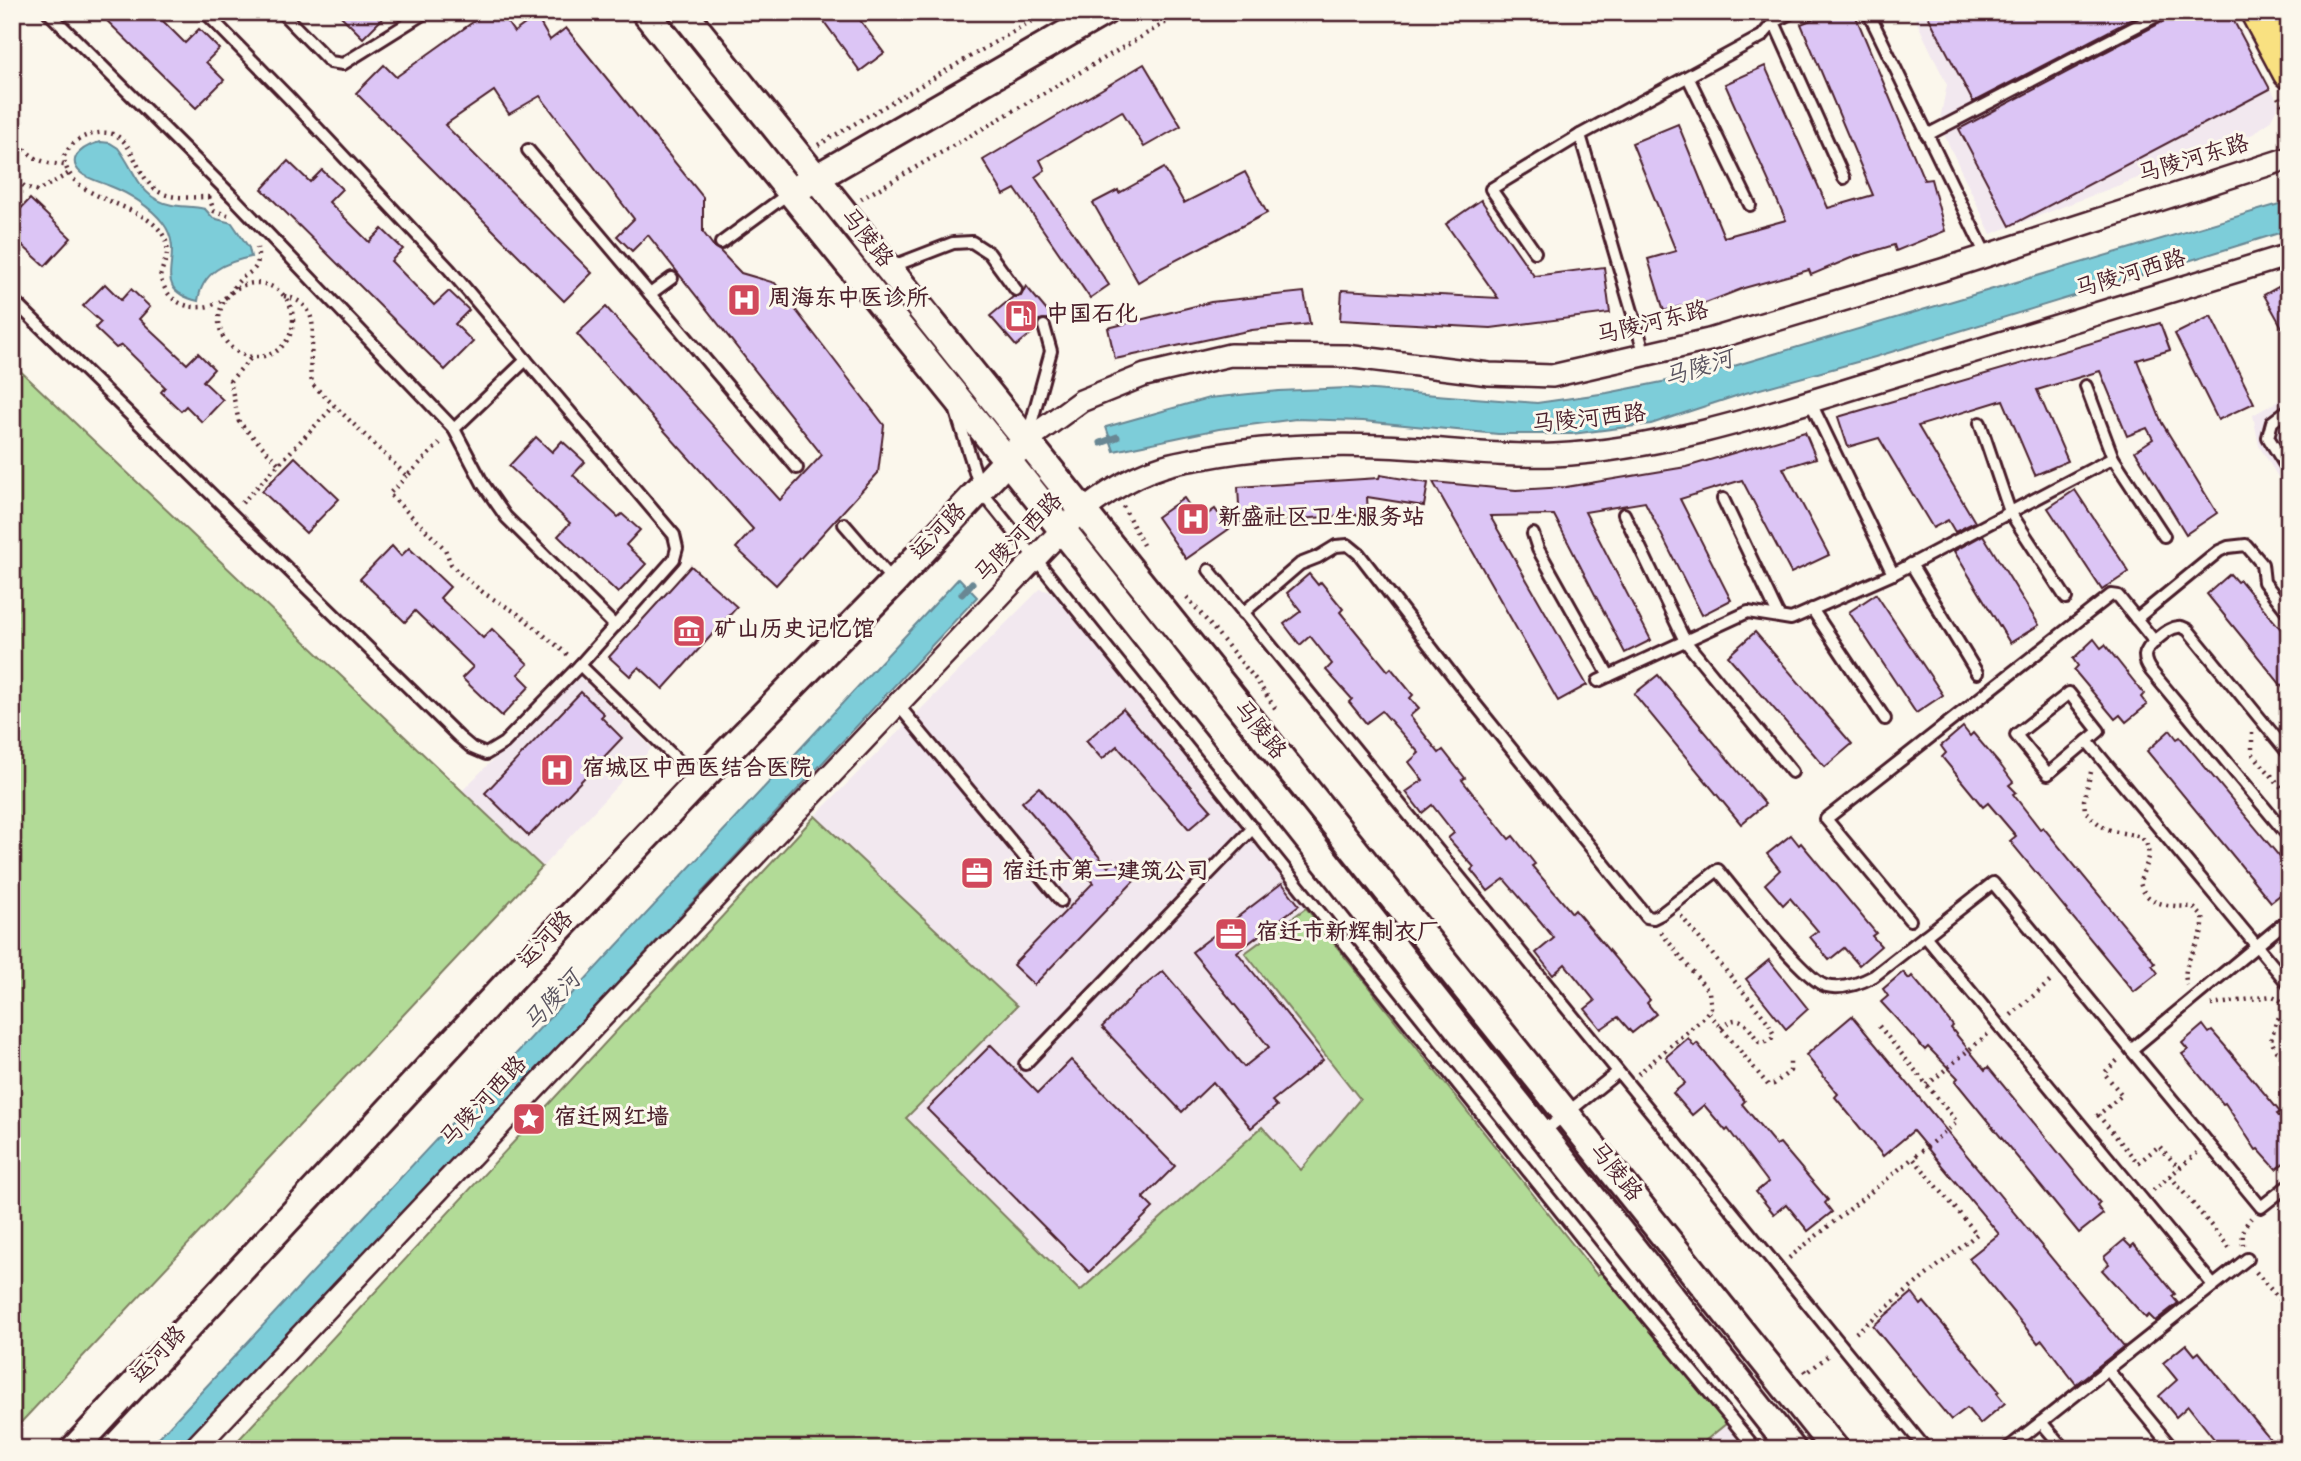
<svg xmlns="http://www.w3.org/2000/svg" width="2301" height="1461" font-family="'Gochi Hand','LXGW WenKai TC',sans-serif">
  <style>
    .built { fill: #f2e8ef }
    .green { fill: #b2db97; stroke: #7e7d61; stroke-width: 2 }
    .water { fill: #7dcdd9; stroke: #698793; stroke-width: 2 }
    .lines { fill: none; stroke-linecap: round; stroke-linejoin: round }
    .stream { stroke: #698793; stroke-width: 7 }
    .building { fill: #dcc5f5; stroke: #4a1f2b; stroke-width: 2 }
    .service-casing { stroke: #4a1f2b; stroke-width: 16 }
    .minor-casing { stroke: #4a1f2b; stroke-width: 26 }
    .tertiary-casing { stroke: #4a1f2b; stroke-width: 32 }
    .primary-casing { stroke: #4a1f2b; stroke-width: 37 }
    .path { stroke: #4a1f2b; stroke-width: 4.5; stroke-dasharray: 2 5; stroke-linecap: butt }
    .service { stroke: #fbf7ec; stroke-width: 10 }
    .minor { stroke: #fbf7ec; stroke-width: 21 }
    .tertiary { stroke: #fbf7ec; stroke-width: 26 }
    .primary { stroke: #f9e181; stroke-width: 32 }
    .labels { text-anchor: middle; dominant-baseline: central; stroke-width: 6; stroke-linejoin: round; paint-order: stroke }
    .street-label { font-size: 23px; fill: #4a1f2b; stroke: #fbf7ec }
    .poi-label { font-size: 23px; font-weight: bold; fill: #4a1f2b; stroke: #fbf7ec; text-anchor: start }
    .water-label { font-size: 24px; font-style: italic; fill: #59535f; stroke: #fbf7ec }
  </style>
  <rect width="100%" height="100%" fill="#fbf7ec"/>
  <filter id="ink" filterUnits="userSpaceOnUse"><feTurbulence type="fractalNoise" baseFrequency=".0143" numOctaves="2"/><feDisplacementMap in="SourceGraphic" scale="14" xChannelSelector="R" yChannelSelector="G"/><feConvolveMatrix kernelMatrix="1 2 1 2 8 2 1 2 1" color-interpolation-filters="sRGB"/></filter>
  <g filter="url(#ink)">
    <g class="built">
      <polygon points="1912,12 2231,12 2279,104 2270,121 2253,134 1991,234 1939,124 1947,85"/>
      <polygon points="2289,395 2289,495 2259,446 2253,415"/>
      <polygon points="1040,589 1059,594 1306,908 1245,954 1361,1098 1300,1171 1261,1127 1081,1291 906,1118 1017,1006 815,816"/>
      <polygon points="577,674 652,748 542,867 462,791"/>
      <polygon points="1732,1419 1756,1449 1695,1449"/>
    </g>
    <g class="green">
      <polygon points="12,363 542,867 12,1432"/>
      <polygon points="815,816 1017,1006 906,1118 1080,1291 1262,1127 1301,1170 1360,1099 1245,953 1306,908 1597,1275 1609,1268 1732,1419 1695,1449 230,1449"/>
    </g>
    <g class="water">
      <path d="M101,142l9,1 8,5c18,23 21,51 54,57 11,2 22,1 33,4l8,9 19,5 17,25 2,9c-26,5 -49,15 -53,44 -53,-13 -9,-44 -35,-78 -12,-16 -35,-30 -53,-37 -9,-4 -22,-7 -29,-13 -18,-16 7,-29 20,-31z"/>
      <polygon points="2289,201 2289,230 1875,357 1742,394 1651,424 1572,434 1498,434 1363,421 1296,419 1219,429 1114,451 1106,427 1209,398 1279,391 1348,388 1537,403 1607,393 1717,371"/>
      <polygon points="959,578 977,597 197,1434 182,1449 148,1449"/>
    </g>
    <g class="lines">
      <g class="stream">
        <polyline points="1101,443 1117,437"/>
        <polyline points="962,594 972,583"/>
      </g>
    </g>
    <g class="building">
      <polygon points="98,12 154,12 185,43 199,29 219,49 206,62 224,80 196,108"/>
      <polygon points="337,12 389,12 363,38"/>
      <polygon points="487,12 500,12 514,32 536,16 550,40 566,28 703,197 703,232 715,248 720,251 741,273 775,283 884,425 878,473 776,585 736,548 753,529 577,334 606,307 780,500 822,455 648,235 632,251 617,236 634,219 540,96 509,114 494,91 445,125 592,273 564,301 356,93 384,65 396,77"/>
      <polygon points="817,12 854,12 884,53 860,71"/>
      <polygon points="1830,12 1854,12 1924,180 1931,179 1945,231 1896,251 1894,245 1851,258 1811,275 1809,270 1744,288 1698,306 1696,302 1664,311 1648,259 1676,251 1632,143 1678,124 1724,237 1786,220 1725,84 1765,66 1828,208 1873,195 1801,24"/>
      <polygon points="1926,12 2146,12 1973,102"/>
      <polygon points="2172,12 2229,12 2270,89 2010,226 1959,129 2168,19"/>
      <polygon points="1144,64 1181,126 1144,147 1122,111 1040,160 1045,170 1035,177 1109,285 1090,298 1015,189 1004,195 983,160"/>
      <polygon points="288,161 310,182 322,170 342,189 329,202 369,242 382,229 403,249 391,261 434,305 449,291 469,310 455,324 473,342 445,370 262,189"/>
      <polygon points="1164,168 1184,203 1245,172 1267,213 1161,268 1138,282 1093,203 1118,190 1119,193"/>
      <polygon points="30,199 71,238 45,266 12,236 12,218"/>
      <polygon points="1481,200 1534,276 1604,267 1610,313 1491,328 1340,320 1342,290 1498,298 1446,224"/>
      <polygon points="2289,281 2289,340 2264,295"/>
      <polygon points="105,284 121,300 131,289 150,307 139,319 187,364 198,353 214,369 203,381 223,400 202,422 186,406 181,411 161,392 165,387 122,345 116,348 95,328 101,322 83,306"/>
      <polygon points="1026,286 1052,317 1048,319 1039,320 1037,329 1016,346 990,316 1013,297 1021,296"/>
      <polygon points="1304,292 1310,324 1252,330 1115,359 1108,328 1211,302"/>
      <polygon points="2211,316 2254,403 2218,420 2175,334"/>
      <polygon points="2160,323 2170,350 2137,360 2162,423 2217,513 2186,534 2135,451 2153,439 2147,428 2127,436 2100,371 2037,390 2068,461 2035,475 2003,400 1918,426 1975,522 1955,532 1948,520 1933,528 1879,438 1848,447 1838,417"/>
      <polygon points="1805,432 1816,458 1783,468 1829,555 1791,573 1742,480 1680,499 1731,600 1702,615 1645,502 1585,512 1651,640 1625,653 1554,515 1490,516 1587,685 1558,701 1433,482 1516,490 1566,487 1686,467"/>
      <polygon points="536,437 552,452 562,441 585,462 573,475 618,517 622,514 640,530 626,545 646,564 618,593 558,536 570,523 509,466"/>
      <polygon points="295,457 339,499 306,533 262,491"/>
      <polygon points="1380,475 1428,483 1424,506 1367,497 1368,514 1240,523 1238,487 1379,478"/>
      <polygon points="2075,490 2129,572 2102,590 2048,508"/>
      <polygon points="1184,498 1199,520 1215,509 1229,529 1186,559 1157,517"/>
      <polygon points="1983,535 2039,625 2010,643 1954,551"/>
      <polygon points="392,546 401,556 409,548 450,587 440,598 483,638 492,629 528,664 518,674 530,686 502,716 462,678 473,667 415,611 405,622 360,579"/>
      <polygon points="691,566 737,607 663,689 639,667 630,676 609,657"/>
      <polygon points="1309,574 1318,585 1321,582 1343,609 1340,612 1388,671 1391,668 1413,695 1410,698 1419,708 1410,716 1439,753 1443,750 1465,778 1462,780 1509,839 1513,836 1535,864 1532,866 1572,913 1575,910 1650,1000 1647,1003 1656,1014 1632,1033 1618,1017 1601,1029 1585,1009 1595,1001 1565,964 1553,975 1536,953 1554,938 1540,921 1504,879 1488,891 1471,870 1474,867 1448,838 1454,833 1432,805 1422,813 1406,792 1423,780 1409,762 1419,753 1382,711 1366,723 1349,702 1352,699 1326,670 1332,664 1310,636 1300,645 1284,624 1301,611 1287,593"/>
      <polygon points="2230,574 2237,582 2240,580 2289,639 2289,695 2207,594"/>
      <polygon points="1876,594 1943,695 1916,713 1849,612"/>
      <polygon points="1755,632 1852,744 1825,767 1728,656"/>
      <polygon points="2094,639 2101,648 2105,645 2144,694 2141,697 2147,705 2126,722 2120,715 2115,719 2074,670 2078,666 2073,659"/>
      <polygon points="1658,675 1765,804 1741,824 1634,694"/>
      <polygon points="581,692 604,714 601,717 622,738 529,836 485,793"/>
      <polygon points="1123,709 1211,810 1189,829 1117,746 1102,759 1086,741"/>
      <polygon points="1963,727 1970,736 1973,733 2002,767 2013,782 2009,785 2016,792 2013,794 2040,829 2043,827 2155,963 2152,965 2158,973 2134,992 2010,841 2016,836 1988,803 1983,807 1942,757 1946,753 1941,746"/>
      <polygon points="2170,730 2177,739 2180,737 2289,868 2289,888 2271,902 2147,751"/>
      <polygon points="1039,787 1108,867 1114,860 1135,880 1034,985 1013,965 1093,883 1022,802"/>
      <polygon points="1791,835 1799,845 1801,843 1876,933 1872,936 1881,946 1859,965 1844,948 1829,960 1810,937 1818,931 1790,898 1783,905 1765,884 1780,870 1767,854"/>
      <polygon points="1282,883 1299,905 1237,952 1323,1060 1272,1101 1277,1106 1251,1128 1213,1082 1182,1112 1102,1027 1137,992 1163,971 1244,1067 1269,1047 1192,952"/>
      <polygon points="1769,960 1808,1009 1786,1029 1746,979"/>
      <polygon points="1903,972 1909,979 1912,976 1940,1009 1953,1026 1951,1028 1985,1070 1988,1067 2100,1203 2097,1206 2103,1214 2079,1233 1955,1081 1958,1078 1928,1047 1925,1050 1881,1002 1888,996 1883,989"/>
      <polygon points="1852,1016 2124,1346 2076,1384 2042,1340 2038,1343 1969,1258 1999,1234 1913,1131 1883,1156 1835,1097 1838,1094 1806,1055"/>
      <polygon points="2203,1025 2209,1033 2212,1031 2225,1046 2280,1112 2277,1114 2289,1128 2289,1159 2276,1169 2258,1149 2256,1150 2225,1103 2223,1104 2182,1054 2188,1050 2182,1043"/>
      <polygon points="1688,1038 1694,1046 1697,1043 1745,1101 1742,1104 1776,1145 1780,1143 1828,1200 1825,1203 1832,1212 1808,1231 1786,1204 1774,1214 1756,1192 1768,1182 1728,1129 1726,1131 1704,1105 1692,1115 1673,1093 1685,1083 1666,1057"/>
      <polygon points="991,1045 1038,1093 1071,1060 1175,1166 1143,1198 1153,1208 1089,1272 927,1109"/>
      <polygon points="2124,1240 2131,1247 2134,1244 2175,1294 2172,1296 2178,1303 2155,1321 2149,1315 2146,1318 2102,1270 2109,1264 2104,1257"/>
      <polygon points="1912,1293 1921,1305 1924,1302 1999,1391 1997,1393 2005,1403 1980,1424 1967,1408 1951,1420 1873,1326"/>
      <polygon points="2186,1344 2195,1355 2199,1352 2278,1449 2222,1449 2188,1406 2176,1417 2159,1396 2177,1380 2163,1363"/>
    </g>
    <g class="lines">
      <defs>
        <g id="service">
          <polyline points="48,12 233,197 454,429"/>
          <polyline points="281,12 330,62 343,64 426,12"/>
          <polyline points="1868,12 1986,255"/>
          <polyline points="1774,22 1844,178"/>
          <polyline points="1688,77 1750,205"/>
          <polyline points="1927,135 2164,12"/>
          <polyline points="528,150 797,468"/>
          <polyline points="721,243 789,193"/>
          <polyline points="1535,252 1491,189 1580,135"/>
          <polyline points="888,268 953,243 972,242 989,253 1016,290"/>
          <polyline points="650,294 672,278"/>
          <polyline points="12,299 459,737 472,748 486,754 504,743 580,665 674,559 677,548 674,535 449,269 289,98 205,12"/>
          <polyline points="1645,355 1580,135 1762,36 1774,22 1792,12"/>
          <polyline points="526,360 454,429 483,484 506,517 615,626"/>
          <polyline points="2086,386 2113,458 2164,536"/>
          <polyline points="1810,401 1893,574"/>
          <polyline points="955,408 981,491 1597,1257 1756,1449"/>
          <polyline points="2289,409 2272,422 2268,437 2289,471"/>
          <polyline points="1980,423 2010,512 2066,598"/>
          <polyline points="1028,435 1051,351 1044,326"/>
          <polyline points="1723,499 1779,617"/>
          <polyline points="1624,514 1685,641 1792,772"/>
          <polyline points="844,524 894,582"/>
          <polyline points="1533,534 1538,549 1609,676"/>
          <polyline points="1911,564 1977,673"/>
          <polyline points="1209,570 1926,1449"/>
          <polyline points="1812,609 1885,719"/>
          <path d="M1243,613l57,-49 18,-7 18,-11 12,-1 11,9 108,140 180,223 6,1 8,-4 57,-44c18,22 86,110 108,116 17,4 33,-2 48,-10l119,-93 268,324 28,-22"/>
          <polyline points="2136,619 2219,551 2228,547 2246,545 2262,564 2264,582 2289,614"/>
          <polyline points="580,665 699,781"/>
          <polyline points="1598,681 1748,612 1791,619 1893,574 2113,458"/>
          <polygon points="2069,693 2099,731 2048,774 2016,735"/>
          <polyline points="898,705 1061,901"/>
          <polyline points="2087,741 2289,985"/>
          <path d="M2289,754l-101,-124c-4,-2 -6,-4 -10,-3 -10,1 -32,19 -33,29 0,6 3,11 6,15l138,166"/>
          <polyline points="1910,920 1826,819 2111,595 2118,596 2155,642"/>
          <polyline points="1925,936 2213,1285"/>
          <polyline points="2131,1050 2289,919"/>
          <polyline points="1025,1064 1253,828"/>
          <polyline points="1542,1133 1618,1072"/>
          <polyline points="2107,1369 2173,1449"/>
          <polyline points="2041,1422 2064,1449"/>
          <polyline points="2007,1449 2247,1259"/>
        </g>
        <g id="minor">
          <polyline points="1026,441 1081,401 1145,375 1230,355 1346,356 1489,374 1552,376 1709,340 1942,270 2289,158"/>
          <path d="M194,1449l868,-919c27,-27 66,-53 102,-64 12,-4 26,-6 38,-8 59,-12 119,-14 179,-12 57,2 115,11 173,9 112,-5 234,-47 342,-80 131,-40 262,-80 393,-120"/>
        </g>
        <g id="tertiary">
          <polyline points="645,12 1007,460 1792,1449"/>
          <polyline points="683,12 1835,1449"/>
          <polyline points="802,186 1104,12"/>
          <polyline points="74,1449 516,974 699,781 894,582 1017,450"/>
        </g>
        <polyline id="primary" points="2257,12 2289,72"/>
      </defs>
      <use href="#service" class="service-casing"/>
      <use href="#minor" class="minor-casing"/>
      <use href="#tertiary" class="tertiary-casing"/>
      <use href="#primary" class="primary-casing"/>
      <g class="path">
        <polyline points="2278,97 2289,117"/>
        <polyline points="12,102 22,118 12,146"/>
        <path d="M15,138c16,20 24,25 49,27"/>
        <polyline points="818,145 1047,12"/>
        <polyline points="12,176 25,187 38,191 68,174"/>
        <polyline points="12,188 19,181"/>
        <polyline points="209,197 214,211 228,215"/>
        <path d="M209,197c-16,0 -39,3 -53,-7 -25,-18 -21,-66 -63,-56 -14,3 -22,10 -29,22 2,50 93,44 103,89 2,11 -5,22 -7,32 3,8 7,18 15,23 15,11 39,9 52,-4 4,-3 6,-9 10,-13 11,-13 25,-10 20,-35"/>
        <polyline points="861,199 1184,12"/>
        <polyline points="12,219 18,225 12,232"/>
        <circle cx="256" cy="320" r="37"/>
        <path d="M284,296c49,10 18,59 29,89l94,91 35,-35"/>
        <polyline points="250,359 230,381 239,422 279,464"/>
        <polyline points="407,476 389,494 445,549 451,564 458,572 485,594 517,613 568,655"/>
        <polyline points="242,503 334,406"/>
        <polyline points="1123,506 1143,545"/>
        <polyline points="1187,597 1257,681 1277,711"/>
        <polyline points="2252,733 2252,753 2289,796"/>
        <path d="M2091,772l-7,28 1,11c24,25 27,18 56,26 15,14 3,28 -1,45 5,25 33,24 53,25l10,10c3,26 -24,42 -16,68"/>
        <path d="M1681,916l87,106 5,11 -1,5 -6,4h-7c-13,-17 -18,-32 -38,-14"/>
        <path d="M2211,1005l61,-9c8,3 12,6 12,14l-8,12 -5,18 5,11 13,6"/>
        <polyline points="1709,1013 1768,1085 1774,1084 1790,1071 1790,1061"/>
        <polyline points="2011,1015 2052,980"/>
        <polyline points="1879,1026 1957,1122 1913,1158"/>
        <polyline points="1638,1074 1702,1019 1711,1008 1709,992 1659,930"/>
        <polyline points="1927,1085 1988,1034"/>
        <polyline points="2098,1115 2138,1163 2159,1146 2179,1168"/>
        <polyline points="2097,1116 2122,1095 2104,1073 2119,1059"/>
        <polyline points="2170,1176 2232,1251"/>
        <polyline points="2153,1190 2197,1153"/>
        <path d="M2243,1245c-1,-11 0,-18 8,-27"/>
        <polyline points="1789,1258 1913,1158 1977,1234 1853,1335"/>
        <polyline points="2256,1272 2289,1311"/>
        <polyline points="1805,1370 1807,1373 1830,1354"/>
      </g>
      <use href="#service" class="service"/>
      <use href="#minor" class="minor"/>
      <use href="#tertiary" class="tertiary"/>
      <use href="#primary" class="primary"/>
    </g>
  </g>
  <defs>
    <symbol id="hospital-square" viewBox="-11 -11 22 22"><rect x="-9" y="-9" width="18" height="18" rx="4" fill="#d1495b" stroke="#fbf7ec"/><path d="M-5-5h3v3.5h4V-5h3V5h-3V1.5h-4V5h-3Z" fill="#fff"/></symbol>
    <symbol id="fuel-square" viewBox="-11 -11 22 22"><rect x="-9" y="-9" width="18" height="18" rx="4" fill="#d1495b" stroke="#fbf7ec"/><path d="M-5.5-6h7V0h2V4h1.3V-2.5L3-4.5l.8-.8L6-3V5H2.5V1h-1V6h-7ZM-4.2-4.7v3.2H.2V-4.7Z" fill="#fff"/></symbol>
    <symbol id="museum-square" viewBox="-11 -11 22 22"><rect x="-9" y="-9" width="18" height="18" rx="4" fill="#d1495b" stroke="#fbf7ec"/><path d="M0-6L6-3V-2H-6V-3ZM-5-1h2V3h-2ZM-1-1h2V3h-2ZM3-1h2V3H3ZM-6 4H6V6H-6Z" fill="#fff"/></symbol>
    <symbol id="office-square" viewBox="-11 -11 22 22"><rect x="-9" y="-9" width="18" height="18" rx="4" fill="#d1495b" stroke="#fbf7ec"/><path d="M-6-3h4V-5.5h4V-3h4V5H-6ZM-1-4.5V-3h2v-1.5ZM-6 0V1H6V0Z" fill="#fff"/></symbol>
    <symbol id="sight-square" viewBox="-11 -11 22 22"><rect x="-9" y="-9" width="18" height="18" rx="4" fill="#d1495b" stroke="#fbf7ec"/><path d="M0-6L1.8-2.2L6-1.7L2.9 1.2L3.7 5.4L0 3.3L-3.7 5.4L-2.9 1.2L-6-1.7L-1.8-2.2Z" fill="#fff"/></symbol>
  </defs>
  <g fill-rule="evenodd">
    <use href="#hospital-square" x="725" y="281" width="38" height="38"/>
    <use href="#fuel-square" x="1002" y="297" width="38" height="38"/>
    <use href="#hospital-square" x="1174" y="500" width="38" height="38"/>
    <use href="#museum-square" x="670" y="612" width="38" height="38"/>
    <use href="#hospital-square" x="538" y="751" width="38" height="38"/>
    <use href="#office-square" x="958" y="854" width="38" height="38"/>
    <use href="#office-square" x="1212" y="915" width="38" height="38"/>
    <use href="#sight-square" x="510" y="1100" width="38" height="38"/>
  </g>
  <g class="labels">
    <g class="street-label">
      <text transform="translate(2194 161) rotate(-17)">马陵河东路</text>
      <text transform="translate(865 239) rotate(51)">马陵路</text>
      <text transform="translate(2131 276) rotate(-17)">马陵河西路</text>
      <text transform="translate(1653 325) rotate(-14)">马陵河东路</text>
      <text transform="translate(1589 421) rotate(-6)">马陵河西路</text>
      <text transform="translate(940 533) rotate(-46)">运河路</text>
      <text transform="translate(1020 539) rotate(-46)">马陵河西路</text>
      <text transform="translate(1258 731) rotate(51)">马陵路</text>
      <text transform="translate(547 941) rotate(-47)">运河路</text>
      <text transform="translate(485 1103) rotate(-47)">马陵河西路</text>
      <text transform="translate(1614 1173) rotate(51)">马陵路</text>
      <text transform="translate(160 1356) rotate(-47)">运河路</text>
    </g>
    <g class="poi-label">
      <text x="768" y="300">周海东中医诊所</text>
      <text x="1046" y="316">中国石化</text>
      <text x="1218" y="519">新盛社区卫生服务站</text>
      <text x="714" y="631">矿山历史记忆馆</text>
      <text x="582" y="770">宿城区中西医结合医院</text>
      <text x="1002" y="873">宿迁市第二建筑公司</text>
      <text x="1256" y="934">宿迁市新辉制衣厂</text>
      <text x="554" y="1119">宿迁网红墙</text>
    </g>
    <g class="water-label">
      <text transform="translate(1699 371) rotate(-17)">马陵河</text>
      <text transform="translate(554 1003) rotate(-47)">马陵河</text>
    </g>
  </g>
  <rect width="2301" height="1461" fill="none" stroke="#fbf7ec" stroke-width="42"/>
  <rect x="21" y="21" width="2259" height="1419" fill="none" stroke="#4a1f2b" stroke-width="2.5" filter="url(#ink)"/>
</svg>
